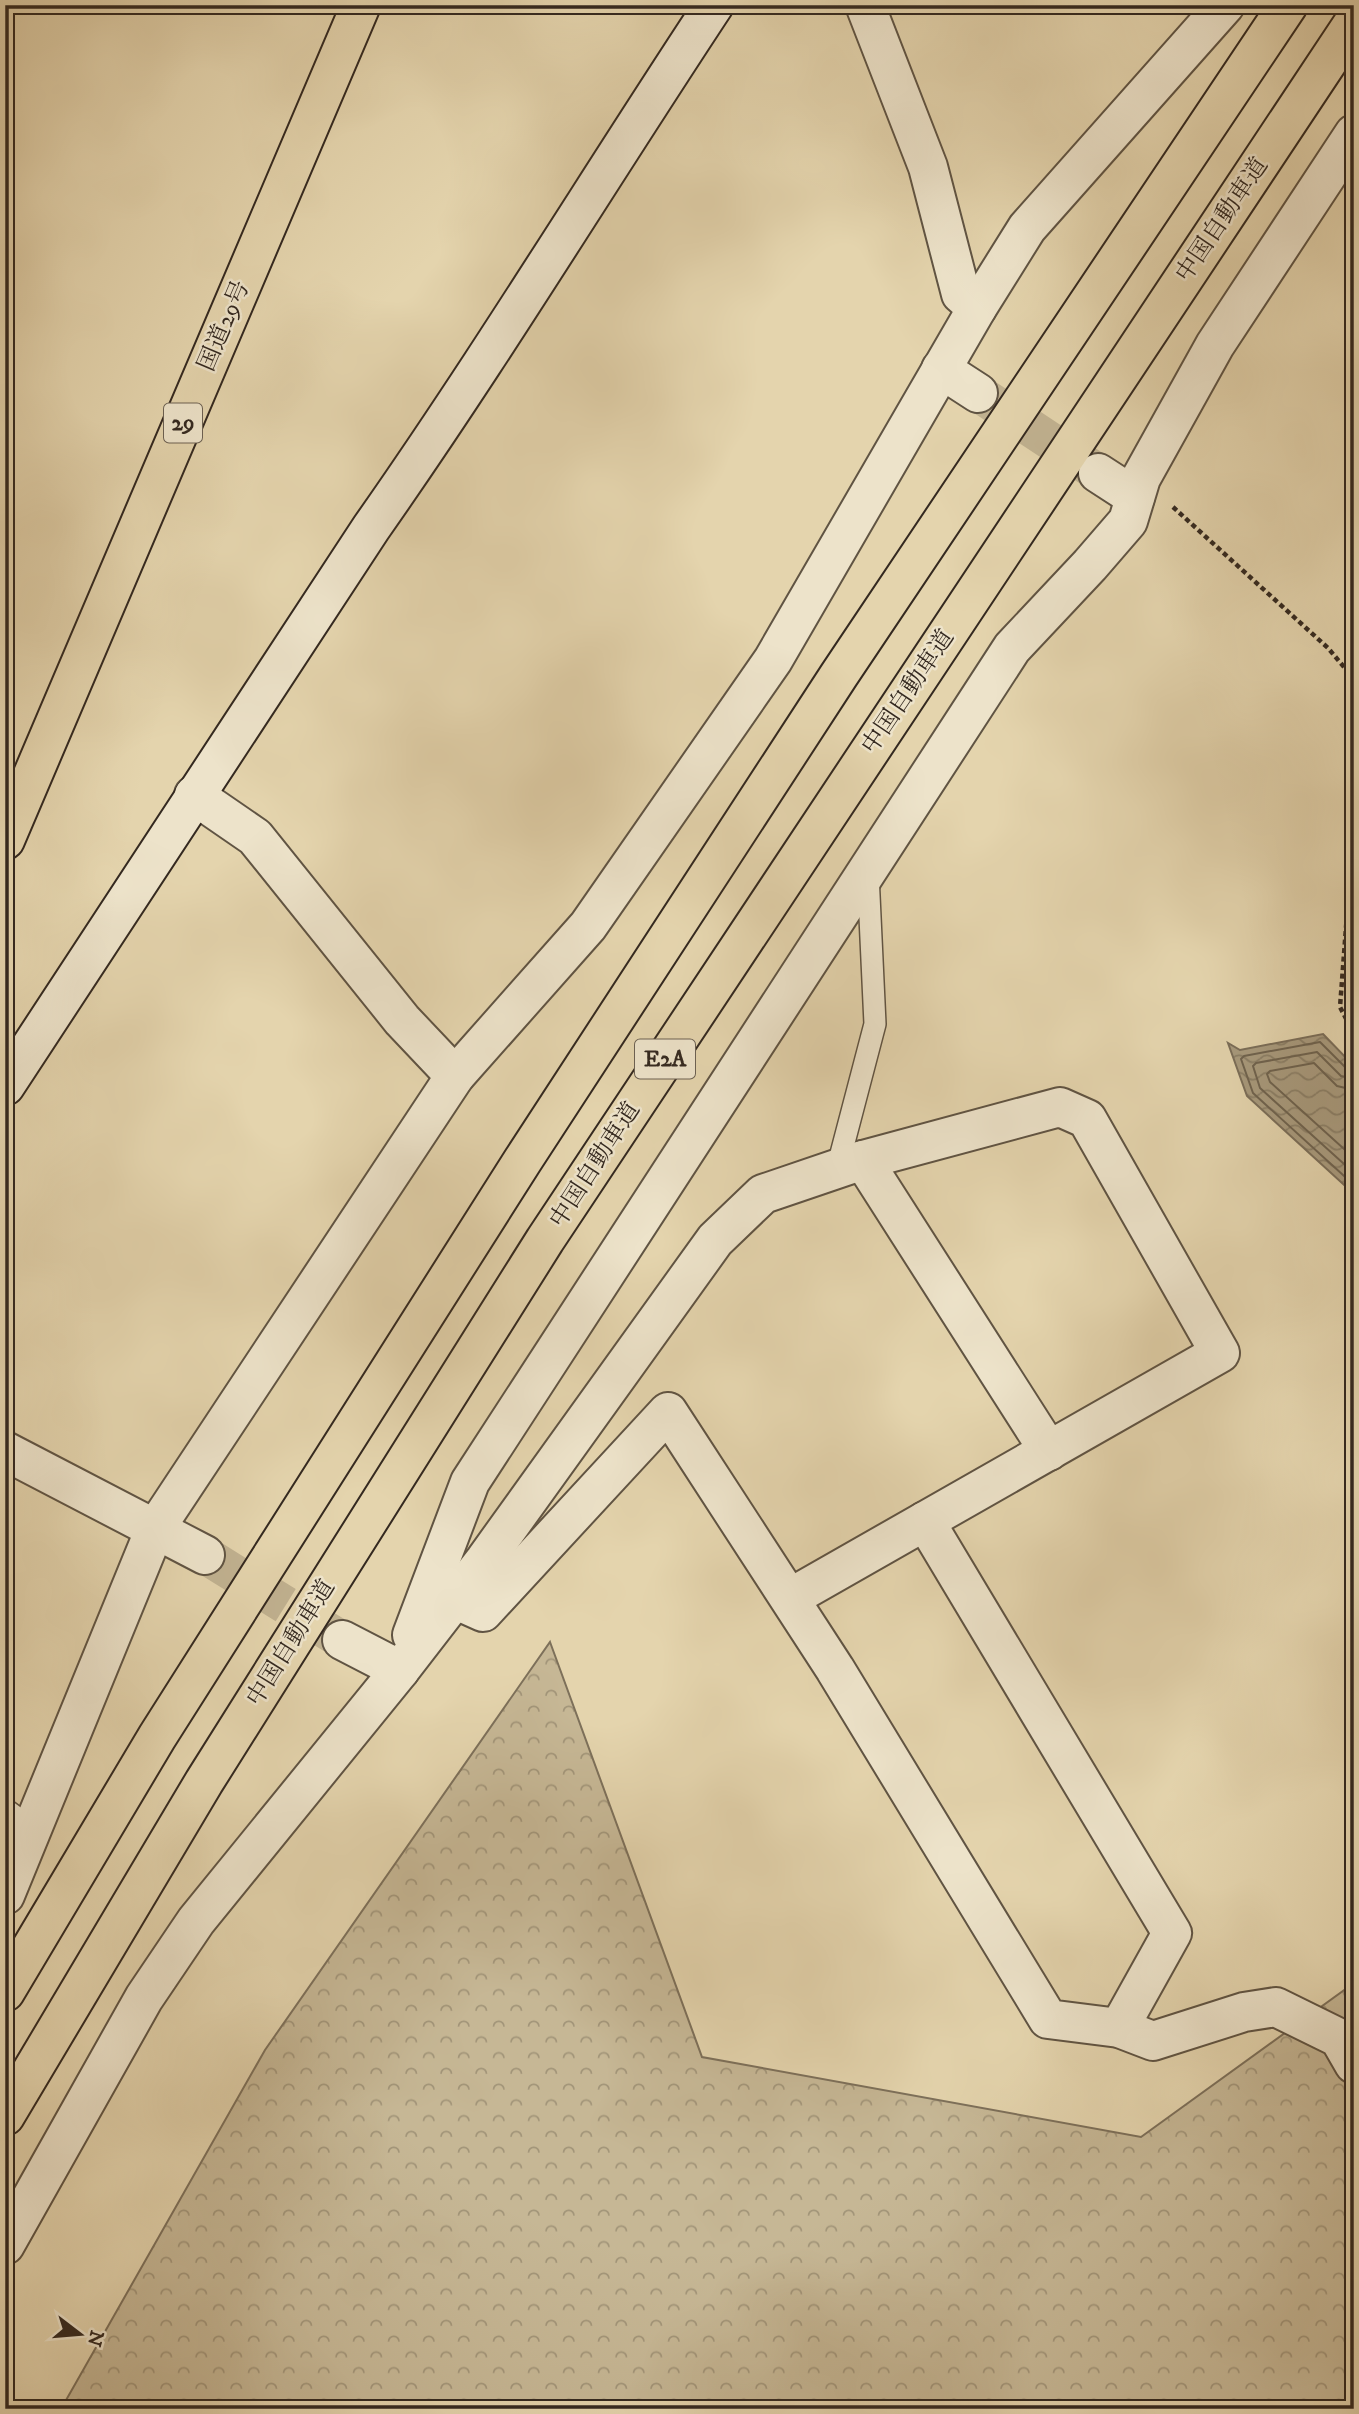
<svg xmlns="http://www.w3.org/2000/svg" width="1359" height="2414" font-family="'IM FELL DW Pica','Noto Serif JP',serif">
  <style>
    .forest { fill: url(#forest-crowns); stroke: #7d705a; stroke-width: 2 }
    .water { fill: url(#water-waves); stroke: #7a6d58; stroke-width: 2 }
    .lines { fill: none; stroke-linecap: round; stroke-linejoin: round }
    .shore { stroke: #6e624e; stroke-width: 2 }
    .street-tunnel { stroke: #c1b291; stroke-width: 38; stroke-dasharray: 38 19; stroke-linecap: butt }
    .lane-casing { stroke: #605443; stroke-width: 24 }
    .street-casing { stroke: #605443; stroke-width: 42 }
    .secondary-casing { stroke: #342920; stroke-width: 42 }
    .highway-casing { stroke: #342920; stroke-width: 42 }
    .path { stroke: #342920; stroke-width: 4.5; stroke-dasharray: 5 3.5; stroke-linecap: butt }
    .lane { stroke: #ede3ca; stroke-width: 21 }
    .street { stroke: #ede3ca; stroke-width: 38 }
    .secondary { stroke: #ede3ca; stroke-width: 38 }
    .highway { stroke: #e4d4ad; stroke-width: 38 }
    .labels { text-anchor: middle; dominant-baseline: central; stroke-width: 5; stroke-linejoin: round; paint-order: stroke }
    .shield { fill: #ede3ca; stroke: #6c6153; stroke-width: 2 }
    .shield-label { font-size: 23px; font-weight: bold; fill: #342920 }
    .street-label { font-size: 24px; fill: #342920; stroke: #ede3ca }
  </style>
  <defs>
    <pattern id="forest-crowns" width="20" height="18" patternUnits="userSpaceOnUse" patternTransform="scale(1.75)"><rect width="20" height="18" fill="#c6b795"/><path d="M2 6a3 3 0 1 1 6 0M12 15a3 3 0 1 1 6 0" fill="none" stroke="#a29579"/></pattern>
    <pattern id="water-waves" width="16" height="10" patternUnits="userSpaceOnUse" patternTransform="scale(1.75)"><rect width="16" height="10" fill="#a89a7d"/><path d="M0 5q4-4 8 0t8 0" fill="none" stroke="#8a7e66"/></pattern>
  </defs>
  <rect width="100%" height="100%" fill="#e4d4ad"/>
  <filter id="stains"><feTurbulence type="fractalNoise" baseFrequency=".00286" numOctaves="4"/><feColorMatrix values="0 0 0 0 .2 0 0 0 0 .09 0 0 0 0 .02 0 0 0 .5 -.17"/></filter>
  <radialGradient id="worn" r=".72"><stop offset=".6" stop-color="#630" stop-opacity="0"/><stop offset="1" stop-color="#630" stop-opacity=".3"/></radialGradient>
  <polygon class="forest" points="550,1642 702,2057 1141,2137 1354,1983 1354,2409 61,2409 265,2050"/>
  <polygon class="water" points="1323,1034 1353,1065 1351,1092 1354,1097 1354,1194 1247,1096 1228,1043 1240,1050"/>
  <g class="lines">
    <g class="shore">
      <polyline points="1354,1070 1347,1069 1320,1042 1244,1056 1241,1059 1253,1093 1354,1185"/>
      <polyline points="1354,1079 1341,1076 1317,1052 1256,1063 1253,1066 1260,1088 1354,1173"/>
      <polyline points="1354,1090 1337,1086 1314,1063 1270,1071 1267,1074 1270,1082 1354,1158"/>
    </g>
    <g class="street-tunnel">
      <polyline points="978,393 1097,472"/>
      <polyline points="205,1555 342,1640"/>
    </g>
    <defs>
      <g id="lane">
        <polyline points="837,1169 875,1024 868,874"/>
        <polyline points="5,1809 32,1829"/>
      </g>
      <g id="street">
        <polyline points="865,5 928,167 961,294 977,308"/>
        <polyline points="941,369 978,393"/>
        <polyline points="1098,473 1135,497"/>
        <polyline points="194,795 255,837 402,1020 455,1076"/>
        <polyline points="863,1160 1049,1451"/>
        <polyline points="5,1451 205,1555"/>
        <polyline points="925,1521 1172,1933 1119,2028"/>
        <polyline points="454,1599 483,1612 668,1412 835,1669 1048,2019 1119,2028 1153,2041 1244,2012 1276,2007 1339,2038 1354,2064"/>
        <polyline points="412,1635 470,1482 1012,648 1090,565 1128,521 1141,478 1215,345 1354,134"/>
        <polyline points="342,1640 400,1670"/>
        <polyline points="5,1895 155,1529 455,1076 588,926 773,660 977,308 1027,228 1225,5"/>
        <polyline points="5,2245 144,1998 196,1921 400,1670 485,1560 715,1240 763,1194 863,1160 1060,1107 1087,1119 1220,1353 790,1598"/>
      </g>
      <path id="secondary" d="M5,1086l366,-558c120,-171 228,-349 343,-523"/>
      <g id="highway">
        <polyline points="5,840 361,5"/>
        <polyline points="5,1992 157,1737 523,1160 839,675 1288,5"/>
        <polyline points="5,2116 204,1782 545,1240 1354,22"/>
      </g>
    </defs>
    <use href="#lane" class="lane-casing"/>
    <use href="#street" class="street-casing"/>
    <use href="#secondary" class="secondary-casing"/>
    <use href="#highway" class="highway-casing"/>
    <g class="path">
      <polyline points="1173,507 1328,648 1354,679"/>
      <polyline points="1354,821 1340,1007 1354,1034"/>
    </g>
    <use href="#lane" class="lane"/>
    <use href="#street" class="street"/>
    <use href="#secondary" class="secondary"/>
    <use href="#highway" class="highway"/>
  </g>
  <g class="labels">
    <g class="shield">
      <rect x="164" y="403.5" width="38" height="39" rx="5"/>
      <rect x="635" y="1039.5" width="60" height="39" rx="5"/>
    </g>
    <g class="shield-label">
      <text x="183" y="423">29</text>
      <text x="665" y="1059">E2A</text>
    </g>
    <g class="street-label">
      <text transform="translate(1222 220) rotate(-56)">中国自動車道</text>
      <text transform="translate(224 326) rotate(-67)">国道29号</text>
      <text transform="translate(908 692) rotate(-56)">中国自動車道</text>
      <text transform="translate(595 1165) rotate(-57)">中国自動車道</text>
      <text transform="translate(291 1643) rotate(-58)">中国自動車道</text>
    </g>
  </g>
  <rect width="1359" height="2414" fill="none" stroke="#e4d4ad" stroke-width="28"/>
  <rect x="7" y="7" width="1345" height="2400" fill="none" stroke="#342920" stroke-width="3.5"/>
  <rect x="14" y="14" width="1331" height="2386" fill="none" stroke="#342920" stroke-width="2"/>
  <g transform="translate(80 2334) rotate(106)" stroke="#ede3ca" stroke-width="5" paint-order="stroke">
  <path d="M0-5L12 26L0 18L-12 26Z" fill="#342920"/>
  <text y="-10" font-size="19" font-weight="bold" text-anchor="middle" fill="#342920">N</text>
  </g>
  <rect width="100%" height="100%" filter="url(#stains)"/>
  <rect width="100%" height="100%" fill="url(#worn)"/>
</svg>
